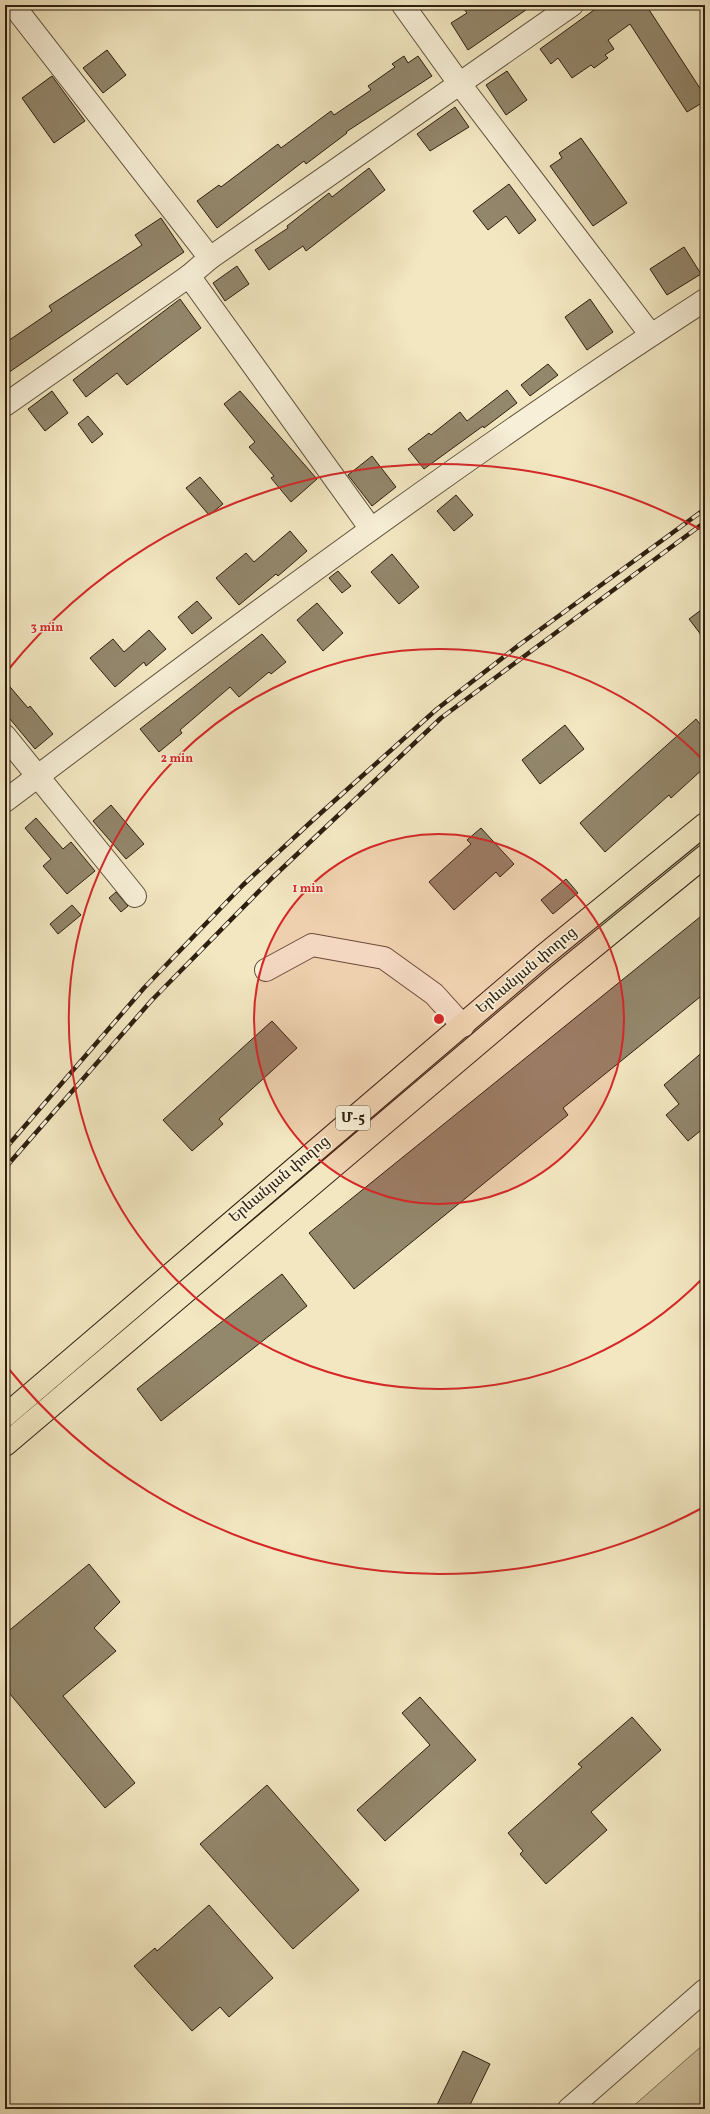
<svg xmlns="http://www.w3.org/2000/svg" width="710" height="2114" font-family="Vollkorn,'Noto Serif Armenian',serif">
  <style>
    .green { fill: #d1c5a3; stroke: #7f7259 }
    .building { fill: #93876c; stroke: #2d1f0f }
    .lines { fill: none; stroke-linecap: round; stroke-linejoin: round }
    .minor-casing { stroke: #5e513c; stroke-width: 24 }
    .highway-casing { stroke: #2d1f0f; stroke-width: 24 }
    .minor { stroke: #f7efd7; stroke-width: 22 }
    .highway { stroke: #f2e7c1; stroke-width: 22 }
    .rail-casing { stroke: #2d1f0f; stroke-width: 4.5 }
    .rail { stroke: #f7efd7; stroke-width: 3; stroke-dasharray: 9; stroke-linecap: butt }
    .ring { fill: none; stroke: #d62828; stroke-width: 2 }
    .labels { text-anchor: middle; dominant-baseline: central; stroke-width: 3; stroke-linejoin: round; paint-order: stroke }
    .shield { fill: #f7efd7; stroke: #6a5d4b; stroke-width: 1 }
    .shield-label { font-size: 14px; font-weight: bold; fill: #2d1f0f }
    .street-label { font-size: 15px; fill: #2d1f0f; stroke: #f7efd7 }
    .centre { fill: #d62828; stroke: #f7efd7; stroke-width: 2 }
    .ring-label { font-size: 12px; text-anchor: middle; font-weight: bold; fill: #d62828; stroke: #f7efd7; stroke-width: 3; stroke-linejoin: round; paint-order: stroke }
  </style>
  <rect width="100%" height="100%" fill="#f2e7c1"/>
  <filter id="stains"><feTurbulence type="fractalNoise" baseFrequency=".005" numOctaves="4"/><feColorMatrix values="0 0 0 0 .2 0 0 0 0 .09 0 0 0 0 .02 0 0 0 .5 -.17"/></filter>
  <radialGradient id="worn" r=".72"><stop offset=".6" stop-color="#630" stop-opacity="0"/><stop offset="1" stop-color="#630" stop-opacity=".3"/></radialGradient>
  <g class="green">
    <polygon points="705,834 705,845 352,1139 346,1133"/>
    <polygon points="705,2043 705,2109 630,2109"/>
  </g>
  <g class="building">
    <polygon points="461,5 533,5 468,50 451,23 467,13"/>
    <polygon points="601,5 646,5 705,96 705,101 687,112 630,24 608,40 614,49 605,55 608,58 594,68 591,65 572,78 558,58 551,64 540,49"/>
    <polygon points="107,50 126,75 103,93 83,68"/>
    <polygon points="404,56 408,63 418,56 432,76 346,132 347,133 306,164 304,161 217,228 197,201 219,185 221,187 278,144 281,148 331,111 334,115 371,90 368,86 395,67 392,64"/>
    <polygon points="507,71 527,100 506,115 486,85"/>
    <polygon points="52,76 85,121 54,143 22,98"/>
    <polygon points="455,107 469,127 430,151 417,134"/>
    <polygon points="581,138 627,203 593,226 550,166 562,158 559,153"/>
    <polygon points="369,168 385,190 306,251 303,246 269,270 255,250 288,228 287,226 329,193 332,197"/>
    <polygon points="509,184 536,220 519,234 506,216 488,230 473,211"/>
    <polygon points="161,218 184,252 5,375 5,343 52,311 49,306 142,245 135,235"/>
    <polygon points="684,247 701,274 667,295 650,269"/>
    <polygon points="237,266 249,284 225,301 213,283"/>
    <polygon points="180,299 201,328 127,385 117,373 86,397 73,380"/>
    <polygon points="590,299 613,332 587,350 565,317"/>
    <polygon points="548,364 558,375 530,396 521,385"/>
    <polygon points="507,390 517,403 484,428 483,426 424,469 408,449 429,433 431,435 460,412 467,421"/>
    <polygon points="52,391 68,413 45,431 28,409"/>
    <polygon points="240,391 317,479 291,502 271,478 274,476 249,447 255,442 224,404"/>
    <polygon points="88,416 103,434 92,443 78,424"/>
    <polygon points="372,456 396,487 372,506 348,475"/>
    <polygon points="200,477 223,504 209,515 186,488"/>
    <polygon points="456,495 473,515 454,531 437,511"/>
    <polygon points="290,531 307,551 278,576 276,574 239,605 216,578 246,553 254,562"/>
    <polygon points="392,554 419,587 399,604 371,572"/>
    <polygon points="338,571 351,586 342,593 329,578"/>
    <polygon points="197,601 212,618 192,634 178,617"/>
    <polygon points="317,603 343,633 323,651 297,620"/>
    <polygon points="705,607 705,640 689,619"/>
    <polygon points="149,630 166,649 146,666 144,662 115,687 90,658 113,639 124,652"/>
    <polygon points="262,634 286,662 271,674 269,672 239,697 230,687 180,730 182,733 159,752 140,729"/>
    <polygon points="5,681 28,708 30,706 53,734 35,749 5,713"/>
    <polygon points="696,719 705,730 705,767 671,798 669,795 605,852 580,823"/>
    <polygon points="565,725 584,749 540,784 522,760"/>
    <polygon points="111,805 144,844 126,859 93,821"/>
    <polygon points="36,818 63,849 71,842 95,871 67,894 43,866 51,859 25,828"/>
    <polygon points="481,828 514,864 500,877 496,872 454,910 429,882 471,844 467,840"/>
    <polygon points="566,879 578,893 553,914 541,900"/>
    <polygon points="116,892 128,906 121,912 109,898"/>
    <polygon points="72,905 81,915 58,934 50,924"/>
    <polygon points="705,913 705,993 563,1108 568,1115 354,1289 309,1233"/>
    <polygon points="272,1021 297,1048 219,1119 223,1124 192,1151 163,1120"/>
    <polygon points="705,1050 705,1127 688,1141 666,1115 679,1104 664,1085"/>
    <polygon points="282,1274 307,1306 161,1421 137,1389"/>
    <polygon points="89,1564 120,1602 94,1628 116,1651 63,1696 135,1783 105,1808 5,1688 5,1634"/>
    <polygon points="420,1697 476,1760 385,1841 357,1810 430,1745 402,1713"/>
    <polygon points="632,1717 661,1750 591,1812 607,1830 546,1884 520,1854 523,1851 508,1833 582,1767 578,1764"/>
    <polygon points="267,1785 359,1890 293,1949 200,1844"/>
    <polygon points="209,1905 273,1978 229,2017 220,2007 192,2031 134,1966 155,1948 157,1951"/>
    <polygon points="463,2051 490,2064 468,2109 435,2109"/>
  </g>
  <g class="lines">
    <defs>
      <g id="minor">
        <polyline points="13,5 210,258"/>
        <polyline points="403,5 459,83 651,335"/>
        <polyline points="189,276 371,529"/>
        <polyline points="5,405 189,276 210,258 572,5"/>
        <polyline points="5,736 135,896"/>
        <path d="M5,801c229,-173 459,-345 700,-501"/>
        <polyline points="266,970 312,945 384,958 434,994 463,1026"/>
        <polyline points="569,2109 705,1990"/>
      </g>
      <g id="highway">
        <polyline points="5,1416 543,956 705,824"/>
        <polyline points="5,1445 558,976 705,856"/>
      </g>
    </defs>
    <use href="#minor" class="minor-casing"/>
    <use href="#highway" class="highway-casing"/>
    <use href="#minor" class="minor"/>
    <use href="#highway" class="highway"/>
    <defs>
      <g id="rail">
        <polyline points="5,1149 144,988 243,885 313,820 437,709 519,645 705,509"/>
        <polyline points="5,1168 152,1000 272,878 441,718 705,522"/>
      </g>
    </defs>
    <use href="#rail" class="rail-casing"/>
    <use href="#rail" class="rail"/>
  </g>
  <circle cx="439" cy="1019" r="185" fill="#d62828" fill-opacity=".12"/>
  <g class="ring">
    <circle cx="439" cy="1019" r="185"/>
    <path d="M703 1278A370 370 0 1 1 703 760"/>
    <path d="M704 1507A555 555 0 0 1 8 1368M8 670A555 555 0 0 1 704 531"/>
  </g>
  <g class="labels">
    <rect class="shield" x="336" y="1106" width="34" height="24" rx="3"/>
    <g class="shield-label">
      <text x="353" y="1118">Մ-5</text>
    </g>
    <g class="street-label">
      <text transform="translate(527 971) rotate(-40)">Երևանյան փողոց</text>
      <text transform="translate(280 1180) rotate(-40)">Երևանյան փողոց</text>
    </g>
  </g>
  <circle cx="439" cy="1019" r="6" class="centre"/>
  <g class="ring-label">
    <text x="47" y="631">3 min</text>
    <text x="177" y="762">2 min</text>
    <text x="308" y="892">1 min</text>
  </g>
  <rect width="710" height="2114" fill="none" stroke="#f2e7c1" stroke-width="20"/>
  <rect x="6" y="6" width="698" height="2102" fill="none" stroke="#2d1f0f" stroke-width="2"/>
  <rect x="10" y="10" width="690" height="2094" fill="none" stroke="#2d1f0f"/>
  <rect width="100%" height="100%" filter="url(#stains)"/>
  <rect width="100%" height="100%" fill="url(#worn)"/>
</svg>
